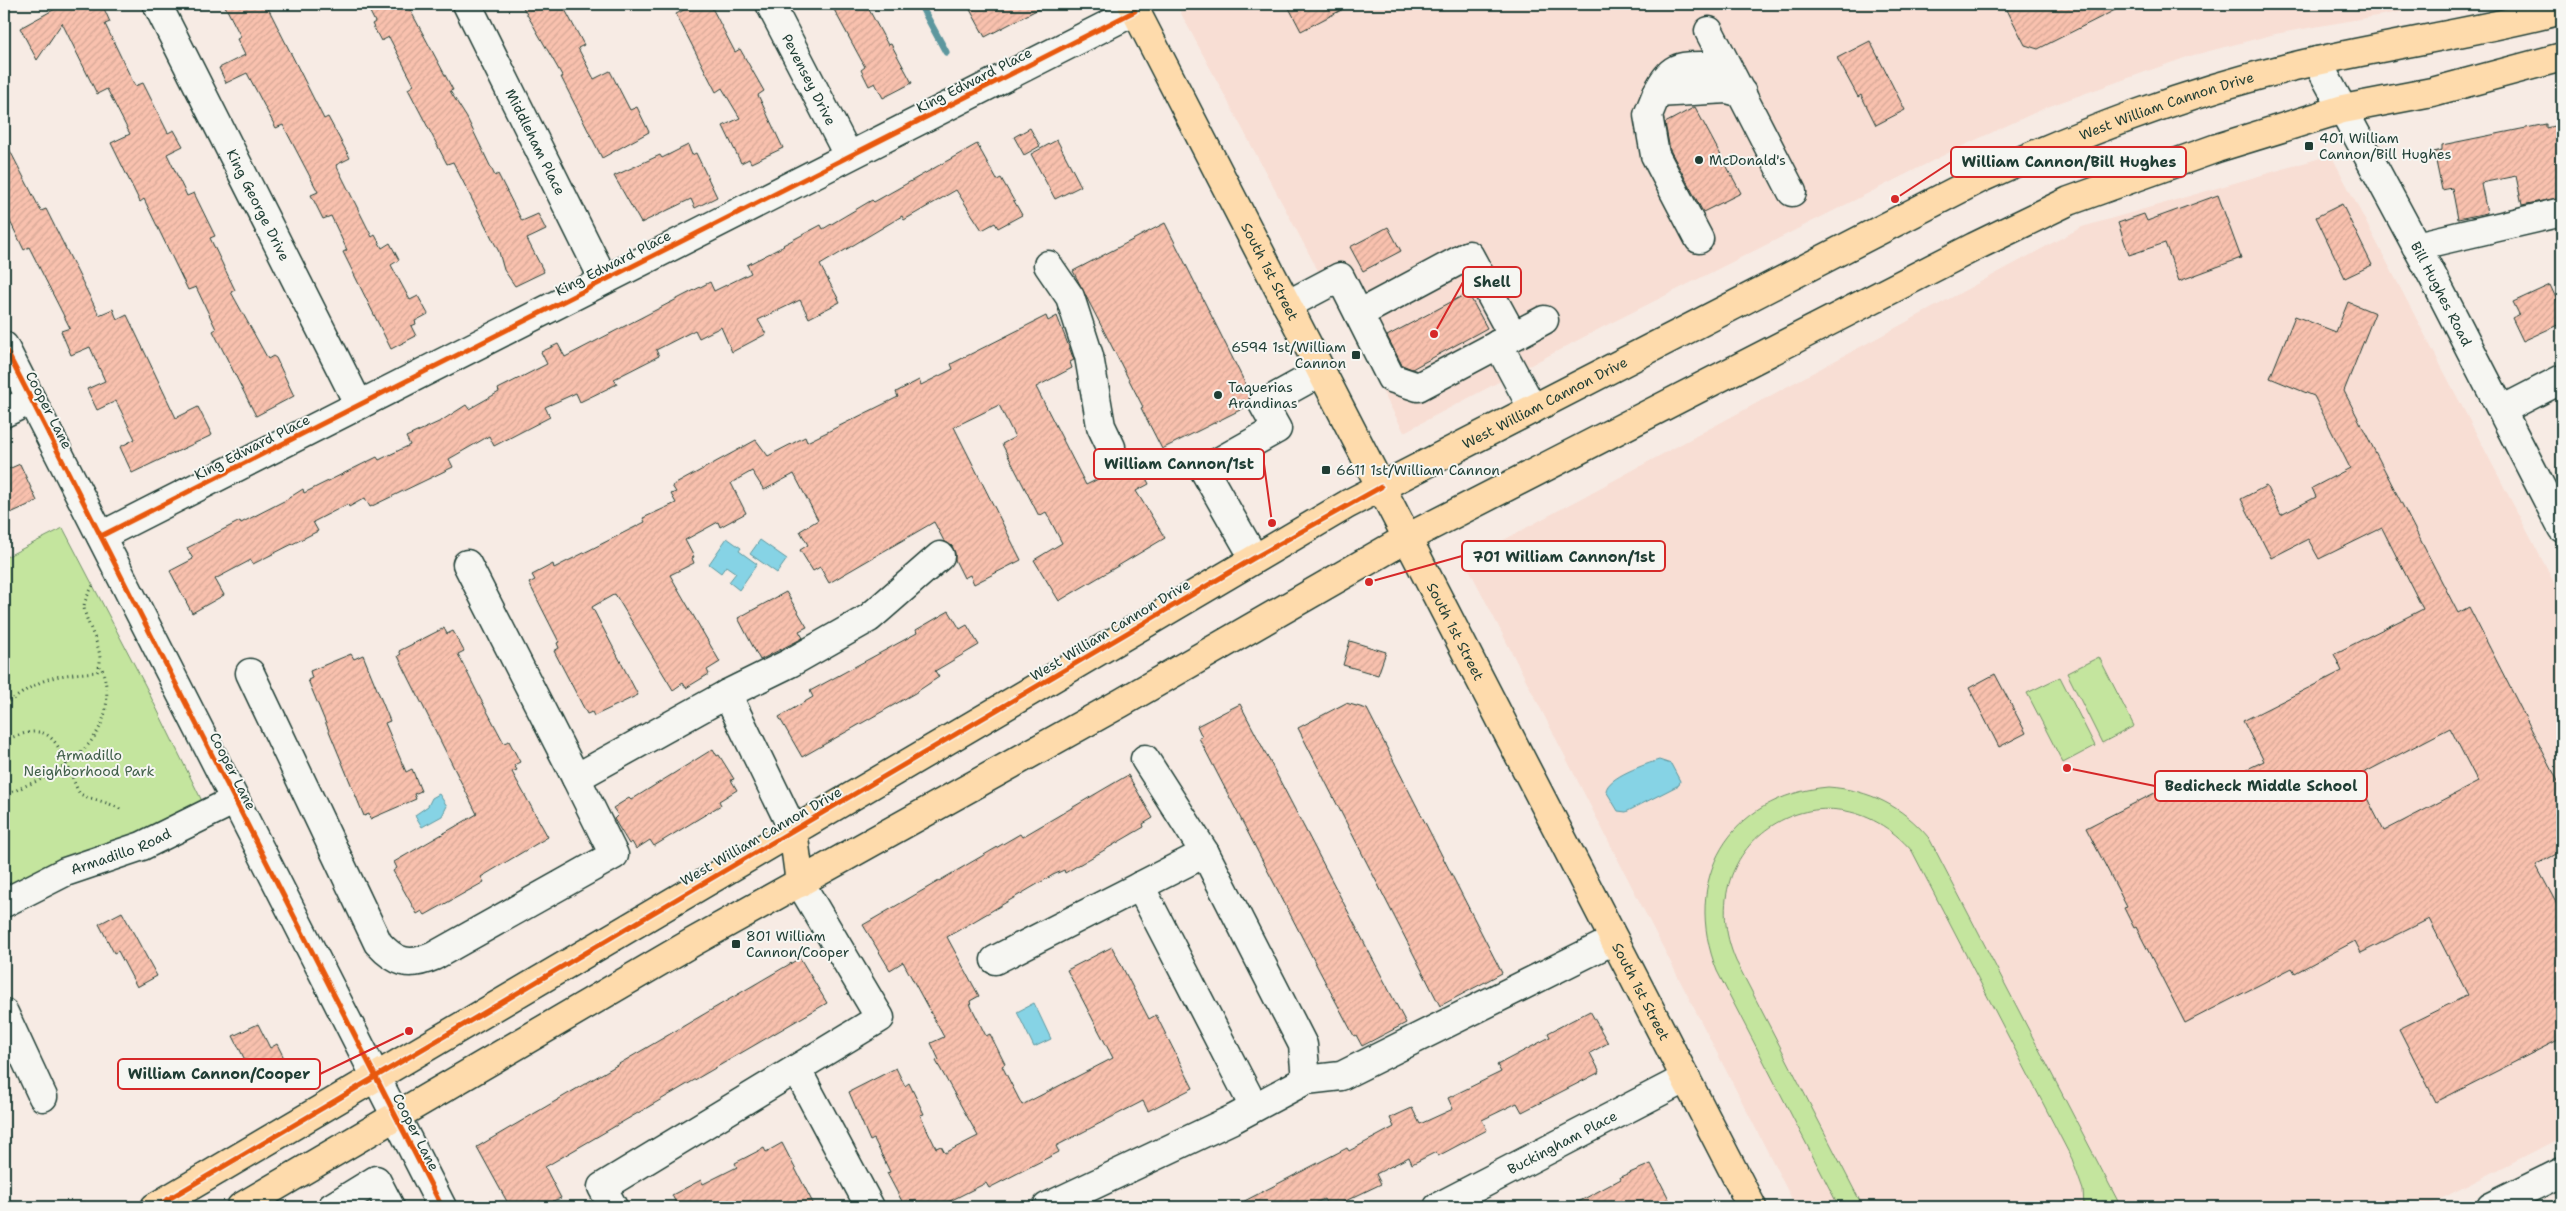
<svg xmlns="http://www.w3.org/2000/svg" width="2566" height="1211" font-family="'Shantell Sans',sans-serif">
  <style>
    .built { fill: #f8ded4 }
    .green { fill: #c4e59e; stroke: #729169 }
    .water { fill: #86d3e5; stroke: #5d979e }
    .lines { fill: none; stroke-linecap: round; stroke-linejoin: round }
    .stream { stroke: #5d979e; stroke-width: 7 }
    .building { fill: url(#building-hatch); stroke: #1f3d34; fill-rule: evenodd }
    .minor-casing { stroke: #1f3d34; stroke-width: 31 }
    .major-casing { stroke: #1f3d34; stroke-width: 31 }
    .path { stroke: #1f3d34; stroke-width: 3; stroke-dasharray: 1 4; stroke-linecap: butt }
    .minor { stroke: #f6f6f2; stroke-width: 28 }
    .major { stroke: #fedbac; stroke-width: 28 }
    .cycleway-casing { stroke: #f6f6f2; stroke-width: 8 }
    .cycleway { stroke: #e8590c; stroke-width: 5 }
    .poi-dot { fill: #1f3d34; stroke: #f6f6f2; stroke-width: 2 }
    .labels { text-anchor: middle; dominant-baseline: central; stroke-width: 4; stroke-linejoin: round; paint-order: stroke }
    .street-label { font-size: 14px; fill: #1f3d34; stroke: #f6f6f2 }
    .poi-label { font-size: 14px; fill: #1f3d34; stroke: #f6f6f2; text-anchor: start }
    .park-label { font-size: 14px; fill: #405f49; stroke: #f6f6f2 }
    .leader { fill: none; stroke: #d62828; stroke-width: 2 }
    .callout-dot { fill: #d62828; stroke: #f6f6f2; stroke-width: 2 }
    .callout { fill: #f6f6f2; stroke: #d62828; stroke-width: 2 }
    .callout-label { font-size: 15px; text-anchor: middle; font-weight: bold; fill: #1f3d34 }
  </style>
  <defs>
    <pattern id="building-hatch" width="6" height="6" patternUnits="userSpaceOnUse" patternTransform="scale(1.25)"><rect width="6" height="6" fill="#f9c1ae"/><path d="M-1 1l2-2M0 6l6-6M5 7l2-2" fill="none" stroke="#d5a796"/></pattern>
  </defs>
  <rect width="100%" height="100%" fill="#f7ebe4"/>
  <filter id="ink" filterUnits="userSpaceOnUse"><feTurbulence type="fractalNoise" baseFrequency=".02" numOctaves="2"/><feDisplacementMap in="SourceGraphic" scale="10" xChannelSelector="R" yChannelSelector="G"/><feConvolveMatrix kernelMatrix="1 2 1 2 8 2 1 2 1" color-interpolation-filters="sRGB"/></filter>
  <g filter="url(#ink)">
    <g class="built">
      <polygon points="1176,4 2408,4 2411,10 2275,34 2190,56 2047,107 1956,149 1599,329 1404,432"/>
      <polygon points="2331,155 2562,598 2562,1137 2425,1207 1796,1207 1465,561 2082,227"/>
    </g>
    <g class="green">
      <polygon points="63,528 145,685 202,801 113,846 4,891 4,558"/>
      <polygon points="2099,657 2134,726 2102,743 2067,673"/>
      <polygon points="2060,677 2095,746 2063,763 2027,693"/>
      <path d="M1828,787c42,3 74,19 101,51l192,369h-37l-1,-17 -11,-31 -160,-308c-85,-98 -227,-8 -176,110l127,246h-24l-122,-236c-36,-91 11,-175 111,-184z"/>
    </g>
    <g class="water">
      <polygon points="727,538 741,548 739,551 757,564 739,590 729,582 736,573 726,566 721,573 709,564"/>
      <polygon points="760,540 787,559 777,573 750,554"/>
      <path d="M1659,760l12,4 9,17 -1,4 -53,27 -8,-1 -12,-20c1,-14 40,-27 53,-31z"/>
      <polygon points="439,794 447,806 442,816 422,827 415,815 428,806 432,798"/>
      <polygon points="1034,1003 1051,1039 1034,1047 1017,1012"/>
    </g>
    <g class="lines">
      <polyline class="stream" points="920,4 946,52"/>
    </g>
    <g class="building">
      <polygon points="52,4 102,4 110,22 105,24 135,86 143,83 168,133 174,130 183,146 167,154 187,196 194,193 215,236 210,238 235,290 231,292 268,359 273,356 276,358 294,396 256,416 213,331 216,329 196,287 188,290 144,199 140,202 111,143 130,134 107,89 97,94 62,23 37,60 20,28 55,9"/>
      <polygon points="224,4 266,4 324,119 328,117 350,158 336,165 372,237 375,235 382,248 390,243 399,260 391,265 410,300 418,296 428,314 415,321 416,324 411,326 416,336 391,349 343,252 347,250 331,216 323,219 311,195 318,192 283,125 276,128 247,73 226,83 219,68 245,55 237,39 241,37"/>
      <polygon points="366,4 407,4 453,90 450,91 467,118 495,176 498,174 522,221 538,214 546,230 527,239 544,272 515,286 504,270 499,252 453,162 447,164 408,89 414,85 389,37 381,41 372,24 375,22"/>
      <polygon points="521,4 562,4 584,45 578,48 594,79 610,71 630,110 637,107 649,132 602,158 561,77 563,77"/>
      <polygon points="696,4 710,4 735,52 740,49 764,91 758,95 783,148 751,163 749,159 741,163 723,126 740,118 722,88 716,92 676,14"/>
      <polygon points="831,4 866,4 888,45 891,44 912,83 883,98 875,83 869,86 861,70 865,67"/>
      <polygon points="967,4 1048,4 985,37"/>
      <polygon points="1287,4 1353,4 1301,31"/>
      <polygon points="2004,4 2127,4 2038,49 2025,45"/>
      <polygon points="1870,41 1905,110 1876,125 1861,95 1858,97 1837,58"/>
      <polygon points="1695,107 1741,193 1703,212 1670,150 1665,123"/>
      <polygon points="2546,124 2546,128 2562,124 2562,197 2522,205 2516,176 2481,183 2487,213 2458,219 2452,188 2442,190 2434,152 2442,150 2442,145"/>
      <polygon points="1030,128 1040,146 1024,155 1014,137"/>
      <polygon points="4,139 41,211 46,209 99,315 113,309 117,320 127,315 176,418 198,407 212,435 132,473 120,447 135,439 116,401 97,410 87,389 105,381 90,347 71,355 61,331 70,328 29,247 24,250 4,209"/>
      <polygon points="1057,140 1081,186 1055,199 1031,154"/>
      <polygon points="977,144 997,180 1001,178 1022,215 998,228 995,223 982,230 956,190 904,220 902,216 820,265 840,302 809,318 800,300 758,320 766,334 732,352 721,327 699,338 695,330 656,350 659,356 614,379 617,384 580,402 576,393 545,407 550,417 494,446 489,436 449,459 453,467 370,507 365,498 349,507 348,504 313,522 318,531 253,564 251,560 215,579 224,595 192,613 170,571 193,559 187,548 240,521 241,523 284,501 303,489 304,493 377,457 379,460 410,445 406,437 441,421 466,405 469,409 499,392 498,389 547,364 541,352 558,344 565,357 710,282 714,291 751,273 747,265 784,246 783,245 821,225 823,229 872,200 874,202"/>
      <polygon points="688,145 692,155 696,153 717,197 695,208 691,199 641,223 614,176 660,155 662,158"/>
      <polygon points="2218,195 2241,258 2179,281 2165,243 2129,255 2118,223 2144,214 2147,221"/>
      <polygon points="2342,204 2372,265 2345,278 2316,217"/>
      <polygon points="1165,223 1251,395 1248,406 1162,449 1141,408 1143,407 1073,271"/>
      <polygon points="1388,227 1401,251 1363,271 1350,247"/>
      <polygon points="2550,285 2562,311 2562,323 2523,341 2512,318 2519,314 2513,302"/>
      <polygon points="1468,293 1487,328 1412,369 1402,365 1387,336"/>
      <path d="M2348,302l27,11 -31,78 114,222 11,-6 93,182v62l-26,14 26,49v124l-126,64 -37,-73 69,-34 -39,-76 -68,34 -6,-12 -60,32 -3,-5 -107,55 -49,-96 -2,1 -10,-20 3,-1 -41,-79 110,-56 8,18 60,-29 -21,-40 99,-50 -8,-17 89,-45 -41,-81 -63,31 -11,-20 -37,19 -30,-59 25,-13 15,29 35,-18 -4,-9 38,-20 -36,-72 -44,-18 25,-62 41,16zM2450,728l28,54 -94,49 -28,-54z"/>
      <polygon points="1046,316 1048,321 1057,316 1074,360 1070,362 1072,368 1036,387 1086,485 1137,460 1149,484 1136,491 1165,538 1059,601 1034,560 1062,543 1046,512 1039,516 1002,444 1015,437 999,405 954,427 1021,560 974,584 970,575 964,578 955,560 955,553 952,546 944,541 934,522 829,583 820,567 813,571 800,550 808,545 800,531 818,520 794,474 764,490 752,471 731,483 746,513 720,527 718,522 685,540 694,557 692,558 694,563 670,575 720,662 707,670 709,674 686,688 683,683 673,690 615,594 592,607 638,695 594,716 592,712 587,714 554,651 559,648 557,643 559,642 529,583 535,580 532,575 553,564 554,568 645,522 643,518 676,503 671,494 676,492 672,486 756,440 768,456 805,437 807,442 898,397 896,392 919,380 921,385 953,369 951,364"/>
      <polygon points="20,464 37,501 4,516 4,471"/>
      <polygon points="786,592 807,627 799,631 803,638 760,660 738,618"/>
      <polygon points="949,611 960,629 967,625 979,645 935,671 939,677 915,693 802,757 779,717 813,697 810,691 917,633 916,630"/>
      <polygon points="444,628 447,634 453,631 464,651 458,654 479,696 504,743 509,741 520,762 514,765 517,770 512,772 548,837 481,877 484,882 425,915 422,911 417,914 393,871 397,868 394,862 477,814 398,656 401,654 399,651"/>
      <polygon points="1350,641 1386,652 1378,675 1343,665"/>
      <polygon points="351,654 354,659 363,655 390,721 385,723 406,772 412,769 421,791 414,794 416,799 370,819 369,814 364,816 308,680 312,678 310,671"/>
      <polygon points="1995,674 2026,733 1999,747 1969,688"/>
      <polygon points="1346,703 1367,709 1502,973 1440,1006 1298,728"/>
      <polygon points="1240,704 1406,1023 1362,1046 1356,1035 1354,1036 1318,968 1199,738 1202,737 1197,726"/>
      <polygon points="713,749 717,756 719,755 734,779 731,780 737,790 719,801 721,805 654,846 650,840 636,849 632,842 629,844 614,819 618,815 613,808 629,798 631,800"/>
      <polygon points="1128,775 1153,818 1143,824 1144,827 1065,873 1064,870 1053,875 947,937 979,996 970,1001 971,1006 986,1036 990,1034 1005,1064 1002,1066 1022,1105 1113,1058 1067,970 1112,947 1149,1019 1156,1015 1193,1088 1148,1111 1143,1101 1056,1146 1059,1152 989,1188 986,1183 938,1207 905,1207 887,1173 890,1172 874,1139 870,1141 849,1092 896,1068 905,1086 909,1083 924,1114 920,1115 936,1148 941,1146 945,1153 978,1136 936,1061 939,1060 931,1043 944,1037 903,962 890,970 863,925 1020,834 1022,837"/>
      <polygon points="122,912 157,976 137,987 118,951 114,953 99,924"/>
      <polygon points="800,958 827,1003 545,1167 561,1198 553,1201 556,1207 510,1207 477,1147"/>
      <polygon points="1590,1011 1608,1043 1590,1053 1600,1072 1522,1112 1517,1103 1482,1120 1487,1130 1438,1156 1436,1152 1412,1164 1409,1157 1376,1174 1381,1184 1333,1207 1328,1207 1324,1199 1308,1207 1233,1207 1347,1148 1349,1151 1394,1127 1390,1118 1412,1108 1420,1124 1453,1109 1448,1098 1501,1072 1497,1065 1550,1037 1548,1033"/>
      <polygon points="258,1024 270,1048 277,1044 286,1062 254,1078 233,1036"/>
      <polygon points="782,1143 815,1207 678,1207 672,1195 701,1180 703,1184 737,1167 735,1163 764,1148 766,1152"/>
      <polygon points="1651,1164 1669,1199 1654,1207 1569,1207 1621,1179 1620,1177"/>
    </g>
    <g class="lines">
      <defs>
        <g id="minor">
          <path id="s1" d="M157,4l202,401"/>
          <path id="s2" d="M467,4l137,276"/>
          <path id="s3" d="M770,4l78,151"/>
          <polyline points="1709,31 1792,192"/>
          <path id="s4" d="M2317,61l116,216 129,251"/>
          <path d="M1657,93c15,-29 22,-27 53,-27l17,23"/>
          <polyline points="1699,239 1655,155 1648,115 1657,93 1727,89 1742,93"/>
          <polyline points="2416,246 2562,212"/>
          <polyline points="1048,265 1070,297 1089,356 1101,426 1111,447"/>
          <polyline points="1287,305 1340,277 1391,378 1418,387 1544,320"/>
          <polyline points="1359,314 1469,255 1513,336"/>
          <polyline points="1498,344 1533,409"/>
          <polyline points="4,346 442,1207"/>
          <polyline points="2502,410 2562,379"/>
          <polyline points="4,413 31,400"/>
          <polyline points="101,536 1135,11"/>
          <polyline points="1254,558 1204,470 1277,429 1263,404 1321,372"/>
          <polyline points="467,564 576,778 727,694 793,830"/>
          <path d="M250,673l128,270c18,20 31,24 56,13l180,-101 -38,-77"/>
          <polyline points="727,694 790,663 869,618 940,556"/>
          <polyline points="1145,759 1205,853 1303,1045 1306,1080"/>
          <polyline points="1140,886 1254,1107"/>
          <path id="s5" d="M4,903l61,-31 77,-26 93,-46"/>
          <polyline points="995,960 1205,853"/>
          <polyline points="4,1013 43,1097"/>
          <polyline points="797,1070 870,1207"/>
          <polyline points="332,1207 376,1180 390,1207"/>
          <polyline points="613,1207 602,1187 880,1018 800,883"/>
          <polyline points="1047,1207 1233,1119 1306,1080 1341,1076 1614,940"/>
          <path id="s6" d="M1438,1207l248,-129"/>
          <polyline points="2491,1207 2562,1172"/>
        </g>
        <g id="major">
          <path id="s7" d="M1132,4l620,1203"/>
          <polyline points="793,830 800,883"/>
          <path id="s8" d="M155,1207l1193,-703 633,-326c102,-46 205,-86 314,-112 88,-21 179,-33 267,-56"/>
          <polyline points="241,1207 693,942 1121,703 1409,537 1974,247 2069,201 2217,148 2343,109 2432,92 2562,57"/>
        </g>
      </defs>
      <use href="#minor" class="minor-casing"/>
      <use href="#major" class="major-casing"/>
      <g class="path">
        <path d="M4,703c12,-4 19,-12 31,-18 19,-11 41,-11 62,-13 11,-19 -11,-45 -13,-65 0,-7 6,-15 9,-22"/>
        <path d="M4,740c11,-3 22,-9 34,-8 23,1 32,46 42,62 15,7 27,7 42,16"/>
        <path d="M4,798c15,-12 35,-16 51,-26 41,-25 63,-59 46,-106"/>
      </g>
      <use href="#minor" class="minor"/>
      <use href="#major" class="major"/>
      <defs>
        <g id="cycleway">
          <polyline points="4,346 442,1207"/>
          <polyline points="101,536 1135,11"/>
          <polyline points="155,1207 1254,558 1381,487"/>
        </g>
      </defs>
      <use href="#cycleway" class="cycleway-casing"/>
      <use href="#cycleway" class="cycleway"/>
    </g>
  </g>
  <g class="poi-dot">
    <rect x="2304" y="141" width="10" height="10" rx="2.5"/>
    <circle cx="1699" cy="160" r="5"/>
    <rect x="1351" y="350" width="10" height="10" rx="2.5"/>
    <circle cx="1218" cy="395" r="5"/>
    <rect x="1321" y="465" width="10" height="10" rx="2.5"/>
    <rect x="731" y="939" width="10" height="10" rx="2.5"/>
  </g>
  <g class="labels">
    <g class="street-label">
      <text stroke="none"><textPath href="#s3" startOffset="85">Pevensey Drive</textPath></text>
      <text transform="translate(974 80) rotate(-27)">King Edward Place</text>
      <text stroke="none"><textPath href="#s8" startOffset="2296">West William Cannon Drive</textPath></text>
      <text stroke="none"><textPath href="#s2" startOffset="154">Middleham Place</textPath></text>
      <text stroke="none"><textPath href="#s1" startOffset="225">King George Drive</textPath></text>
      <text transform="translate(613 263) rotate(-27)">King Edward Place</text>
      <text stroke="none"><textPath href="#s7" startOffset="301">South 1st Street</textPath></text>
      <text stroke="none"><textPath href="#s4" startOffset="264">Bill Hughes Road</textPath></text>
      <text stroke="none"><textPath href="#s8" startOffset="1606">West William Cannon Drive</textPath></text>
      <text transform="translate(49 410) rotate(63)">Cooper Lane</text>
      <text transform="translate(252 447) rotate(-27)">King Edward Place</text>
      <text transform="translate(1110 630) rotate(-31)">West William Cannon Drive</text>
      <text stroke="none"><textPath href="#s7" startOffset="706">South 1st Street</textPath></text>
      <text transform="translate(233 771) rotate(63)">Cooper Lane</text>
      <text transform="translate(761 836) rotate(-30)">West William Cannon Drive</text>
      <text stroke="none"><textPath href="#s5" startOffset="128">Armadillo Road</textPath></text>
      <text stroke="none"><textPath href="#s7" startOffset="1111">South 1st Street</textPath></text>
      <text transform="translate(416 1132) rotate(63)">Cooper Lane</text>
      <text stroke="none"><textPath href="#s6" startOffset="140">Buckingham Place</textPath></text>
    </g>
    <g class="poi-label">
      <text x="2319" y="138">401 William<tspan x="2319" dy="16">Cannon/Bill Hughes</tspan></text>
      <text x="1709" y="160">McDonald's</text>
      <text x="1346" y="347" text-anchor="end">6594 1st/William<tspan x="1346" dy="16">Cannon</tspan></text>
      <text x="1228" y="387">Taquerias<tspan x="1228" dy="16">Arandinas</tspan></text>
      <text x="1336" y="470">6611 1st/William Cannon</text>
      <text x="746" y="936">801 William<tspan x="746" dy="16">Cannon/Cooper</tspan></text>
    </g>
    <g class="park-label">
      <text x="89" y="755">Armadillo<tspan x="89" dy="16">Neighborhood Park</tspan></text>
    </g>
  </g>
  <path class="leader" d="M1895 199L1951 162M1434 334L1463 282M1272 523L1264 464M1369 582L1462 556M2067 768L2155 786M409 1031L320 1074"/>
  <g class="callout-dot">
    <circle cx="1895" cy="199" r="5"/>
    <circle cx="1434" cy="334" r="5"/>
    <circle cx="1272" cy="523" r="5"/>
    <circle cx="1369" cy="582" r="5"/>
    <circle cx="2067" cy="768" r="5"/>
    <circle cx="409" cy="1031" r="5"/>
  </g>
  <g class="callout">
    <rect x="1951" y="147" width="235" height="30" rx="5"/>
    <rect x="1463" y="267" width="58" height="30" rx="5"/>
    <rect x="1094" y="449" width="170" height="30" rx="5"/>
    <rect x="1462" y="541" width="203" height="30" rx="5"/>
    <rect x="2155" y="771" width="212" height="30" rx="5"/>
    <rect x="118" y="1059" width="202" height="30" rx="5"/>
  </g>
  <g class="callout-label">
    <text x="2069" y="167">William Cannon/Bill Hughes</text>
    <text x="1492" y="287">Shell</text>
    <text x="1179" y="469">William Cannon/1st</text>
    <text x="1564" y="562">701 William Cannon/1st</text>
    <text x="2261" y="791">Bedicheck Middle School</text>
    <text x="219" y="1079">William Cannon/Cooper</text>
  </g>
  <rect width="2566" height="1211" fill="none" stroke="#f6f6f2" stroke-width="20"/>
  <rect x="10" y="10" width="2546" height="1191" fill="none" stroke="#1f3d34" stroke-width="2" filter="url(#ink)"/>
</svg>
